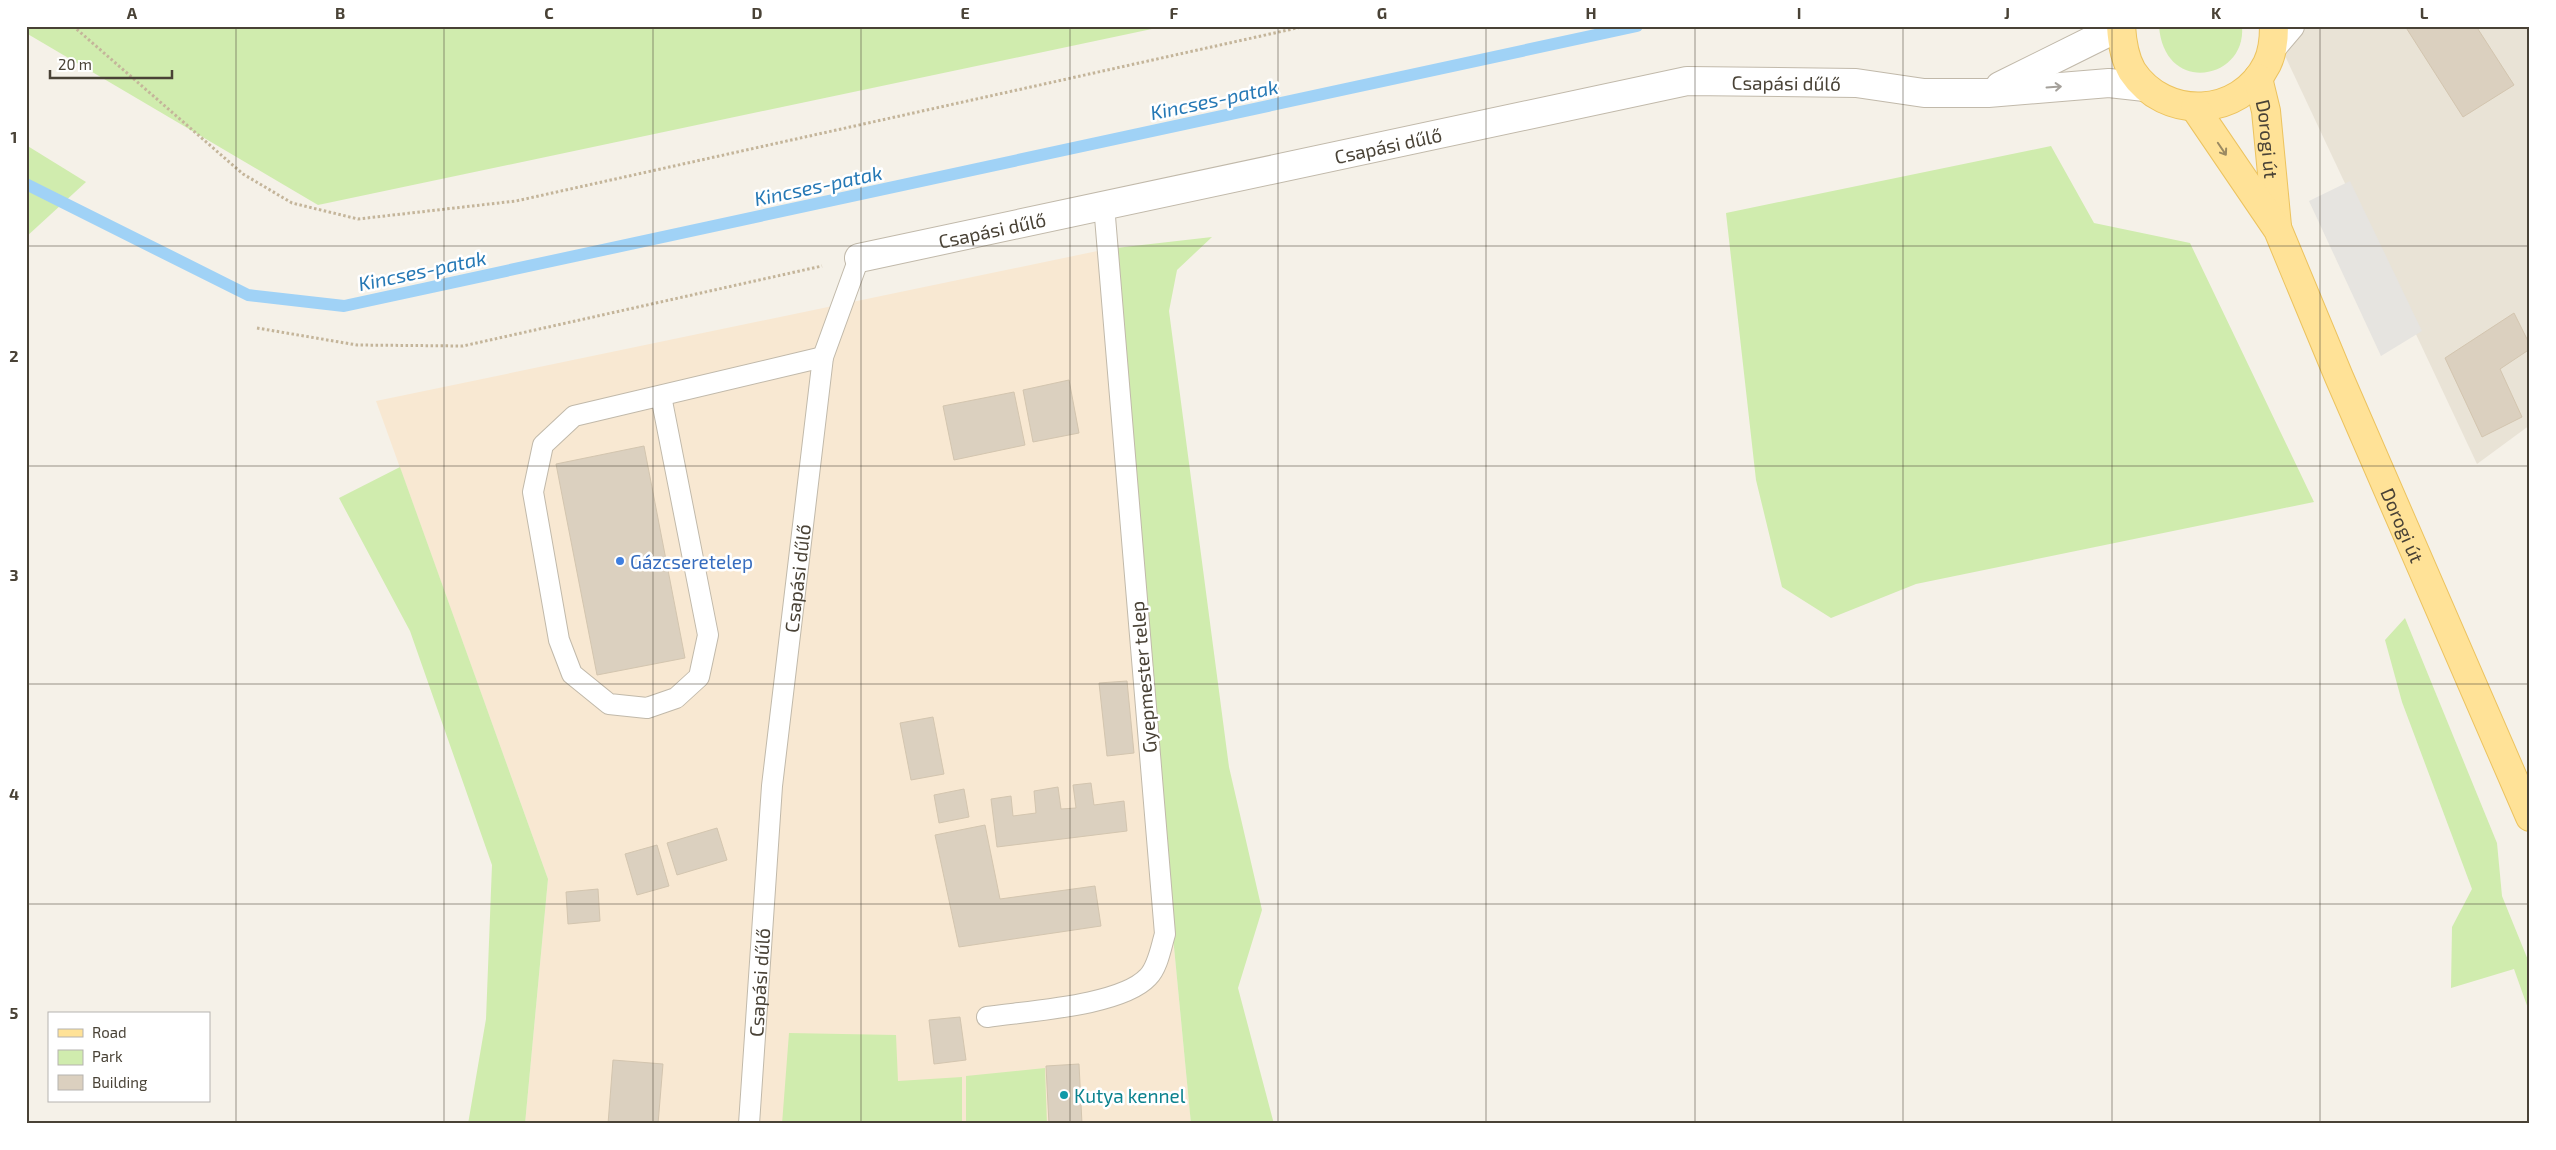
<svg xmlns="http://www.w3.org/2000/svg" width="2556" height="1150" font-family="'Exo 2',sans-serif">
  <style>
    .residential { fill: #e9e3d6 }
    .commercial { fill: #f8e8d2 }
    .green { fill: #d0ecae }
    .parking { fill: #e6e4e0 }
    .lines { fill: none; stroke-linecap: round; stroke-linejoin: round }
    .stream { stroke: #a0d2f6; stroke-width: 12 }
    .building { fill: #dbd0bf; stroke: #d3c5af }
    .service-casing { stroke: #c1b9aa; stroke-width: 22 }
    .minor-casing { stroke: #c1b9aa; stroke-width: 30 }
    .primary-casing { stroke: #ecc35f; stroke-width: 30 }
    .path { stroke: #c4b59a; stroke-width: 3; stroke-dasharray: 2.5 2.5; stroke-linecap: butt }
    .service { stroke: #fff; stroke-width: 20 }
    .minor { stroke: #fff; stroke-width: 28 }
    .primary { stroke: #ffe297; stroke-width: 28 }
    .oneway { stroke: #a4a09a }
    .oneway2 { stroke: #9b8a62 }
    .grid { fill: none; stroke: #494236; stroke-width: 1; stroke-opacity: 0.55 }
    .shop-dot { fill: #3f7fe0; stroke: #fff; stroke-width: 2 }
    .culture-dot { fill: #0f9aa8; stroke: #fff; stroke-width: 2 }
    .labels { text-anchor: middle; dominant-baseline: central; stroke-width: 5; stroke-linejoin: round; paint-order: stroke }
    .street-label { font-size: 19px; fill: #494236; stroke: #fff }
    .shop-label { font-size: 19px; fill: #366cbe; stroke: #fff; text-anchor: start }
    .culture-label { font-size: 19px; fill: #0d838f; stroke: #fff; text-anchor: start }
    .water-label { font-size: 20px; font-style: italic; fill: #2578b5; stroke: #fff }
    .neatline { fill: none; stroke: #494236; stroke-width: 2 }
    .grid-label { font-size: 16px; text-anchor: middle; font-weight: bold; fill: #494236 }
  </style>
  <rect width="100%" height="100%" fill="#f5f1e8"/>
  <polygon class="residential" points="2271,26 2530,26 2530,425 2477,464"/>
  <polygon class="commercial" points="1107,249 1191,1124 525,1124 548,879 376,401"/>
  <g class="green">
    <polygon points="26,26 1166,26 318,205 26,33"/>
    <path d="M2159,26h83c5,54 -78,70 -83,0z"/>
    <polygon points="26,145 86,182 26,237"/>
    <polygon points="2051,146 2094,223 2190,243 2314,502 1916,584 1831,618 1782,587 1756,480 1726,213"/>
    <polygon points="1212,237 1177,270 1169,311 1229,767 1262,910 1238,988 1274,1124 1191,1124 1107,249"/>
    <polygon points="400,467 548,879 525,1124 468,1124 486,1019 492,865 410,631 339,498"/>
    <polygon points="2405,618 2497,843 2502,896 2530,965 2530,1014 2514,969 2451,988 2452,927 2472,889 2402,702 2385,640"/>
    <polygon points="789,1033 896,1035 898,1081 962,1077 962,1124 782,1124"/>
    <polygon points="1045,1068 1047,1124 966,1124 966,1076"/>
  </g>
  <polygon class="parking" points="2350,181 2422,331 2381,356 2309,201"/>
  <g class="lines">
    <polyline class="stream" points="26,184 248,295 344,306 1637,26"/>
  </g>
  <g class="building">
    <polygon points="2405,26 2476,26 2514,85 2463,117"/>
    <polygon points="2514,313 2530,345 2530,349 2500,369 2522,417 2482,437 2445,358"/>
    <polygon points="1069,380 1079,433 1033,442 1023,390"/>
    <polygon points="1014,392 1025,445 954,460 943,406"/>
    <polygon points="644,446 685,658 597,675 556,464"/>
    <polygon points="1127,681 1134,753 1107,756 1099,683"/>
    <polygon points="933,717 944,774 911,780 900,723"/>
    <polygon points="1091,783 1094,805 1124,801 1127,831 997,847 991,799 1011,796 1013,816 1036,813 1034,791 1058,787 1061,809 1076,808 1073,785"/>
    <polygon points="964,789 969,817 939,823 934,795"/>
    <polygon points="985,825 1000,899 1095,886 1101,926 959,947 935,835"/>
    <polygon points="717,828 727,860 677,875 667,843"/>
    <polygon points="657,845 669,886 637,895 625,854"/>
    <polygon points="598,889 600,921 568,924 566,892"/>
    <polygon points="960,1017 966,1060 934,1064 929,1020"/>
    <polygon points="613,1060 663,1064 658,1124 608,1124"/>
    <polygon points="1079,1064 1082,1124 1049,1124 1046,1066"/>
  </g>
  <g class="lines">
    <defs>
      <g id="service">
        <polyline points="661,396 708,635 699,677 676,698 647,708 609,704 572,674 559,640 533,492 543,445 574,416 823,357"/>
        <path d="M987,1017c40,-6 134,-11 161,-40 10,-10 13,-30 17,-43l-61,-729"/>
        <path id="s1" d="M749,1124l23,-338 51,-429 36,-99"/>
      </g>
      <g id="minor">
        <polyline points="2273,46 2290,26"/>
        <polyline points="2000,86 2121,26"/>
        <path id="s2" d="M859,258l828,-177 169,2 68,10h64l121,-10 36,4"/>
      </g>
      <g id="primary">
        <path d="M2121,26c1,16 3,31 11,45 33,50 108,47 135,-7 6,-12 7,-25 7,-38"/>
        <path id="s3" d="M2258,78l8,33 11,115"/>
        <path id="s4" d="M2195,108l83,122 61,147 191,440"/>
      </g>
    </defs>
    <use href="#service" class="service-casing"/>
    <use href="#minor" class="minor-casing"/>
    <use href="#primary" class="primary-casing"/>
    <g class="path">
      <polyline points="73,26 243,174 292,203 358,219 516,201 1306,26"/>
      <polyline points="257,328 357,345 463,346 822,266"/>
    </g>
    <use href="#service" class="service"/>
    <use href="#minor" class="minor"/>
    <use href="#primary" class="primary"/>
  </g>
  <defs><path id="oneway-shaft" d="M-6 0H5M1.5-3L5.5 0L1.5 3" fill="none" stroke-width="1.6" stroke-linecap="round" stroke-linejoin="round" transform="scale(1.25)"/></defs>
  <use class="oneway" href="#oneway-shaft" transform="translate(2054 87) rotate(-4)"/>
  <use class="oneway2" href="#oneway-shaft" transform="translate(2222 149) rotate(56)"/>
  <path class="grid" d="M236,26v1098M444,26v1098M653,26v1098M861,26v1098M1070,26v1098M1278,26v1098M1486,26v1098M1695,26v1098M1903,26v1098M2112,26v1098M2320,26v1098M26,246h2504M26,466h2504M26,684h2504M26,904h2504"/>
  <circle class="shop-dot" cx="620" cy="561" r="5"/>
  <circle class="culture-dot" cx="1064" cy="1095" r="5"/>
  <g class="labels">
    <g class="street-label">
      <text stroke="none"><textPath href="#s2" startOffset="946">Csapási dűlő</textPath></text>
      <text stroke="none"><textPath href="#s3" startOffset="62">Dorogi út</textPath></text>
      <text stroke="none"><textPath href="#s2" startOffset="541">Csapási dűlő</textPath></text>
      <text stroke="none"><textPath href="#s2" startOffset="136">Csapási dűlő</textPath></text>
      <text stroke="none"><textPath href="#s4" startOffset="468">Dorogi út</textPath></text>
      <text stroke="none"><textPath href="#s1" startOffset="548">Csapási dűlő</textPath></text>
      <text transform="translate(1143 677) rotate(-95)">Gyepmester telep</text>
      <text stroke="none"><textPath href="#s1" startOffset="142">Csapási dűlő</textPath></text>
    </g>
    <g class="shop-label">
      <text x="630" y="561">Gázcseretelep</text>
    </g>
    <g class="culture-label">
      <text x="1074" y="1095">Kutya kennel</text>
    </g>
    <g class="water-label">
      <text transform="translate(1214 99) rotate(-12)">Kincses-patak</text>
      <text transform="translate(818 185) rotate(-12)">Kincses-patak</text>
      <text transform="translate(422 270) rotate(-12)">Kincses-patak</text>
    </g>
  </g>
  <rect width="2556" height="1150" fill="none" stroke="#ffffff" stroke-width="55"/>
  <rect x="48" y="1012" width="162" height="90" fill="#ffffff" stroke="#b6b3af"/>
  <rect x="58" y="1029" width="25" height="8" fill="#ffe297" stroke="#b6b3af"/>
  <text x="92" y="1038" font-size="15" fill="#494236">Road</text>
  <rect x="58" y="1050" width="25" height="15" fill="#d0ecae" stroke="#b6b3af"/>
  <text x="92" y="1062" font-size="15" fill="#494236">Park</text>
  <rect x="58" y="1075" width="25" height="15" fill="#dbd0bf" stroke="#b6b3af"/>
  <text x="92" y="1088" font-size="15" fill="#494236">Building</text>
  <path d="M50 70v8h122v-8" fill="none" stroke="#494236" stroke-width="2.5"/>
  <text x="58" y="70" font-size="15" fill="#494236" stroke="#ffffff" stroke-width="4" paint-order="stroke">20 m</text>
  <rect x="28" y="28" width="2500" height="1094" class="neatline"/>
  <g class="grid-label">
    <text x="132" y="19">A</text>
    <text x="340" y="19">B</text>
    <text x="549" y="19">C</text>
    <text x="757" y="19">D</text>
    <text x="965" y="19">E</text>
    <text x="1174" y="19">F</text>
    <text x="1382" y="19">G</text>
    <text x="1591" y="19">H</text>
    <text x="1799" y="19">I</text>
    <text x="2007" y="19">J</text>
    <text x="2216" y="19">K</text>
    <text x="2424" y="19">L</text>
    <text x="14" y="143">1</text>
    <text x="14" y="362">2</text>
    <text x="14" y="581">3</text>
    <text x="14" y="800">4</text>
    <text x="14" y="1019">5</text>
  </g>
</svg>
